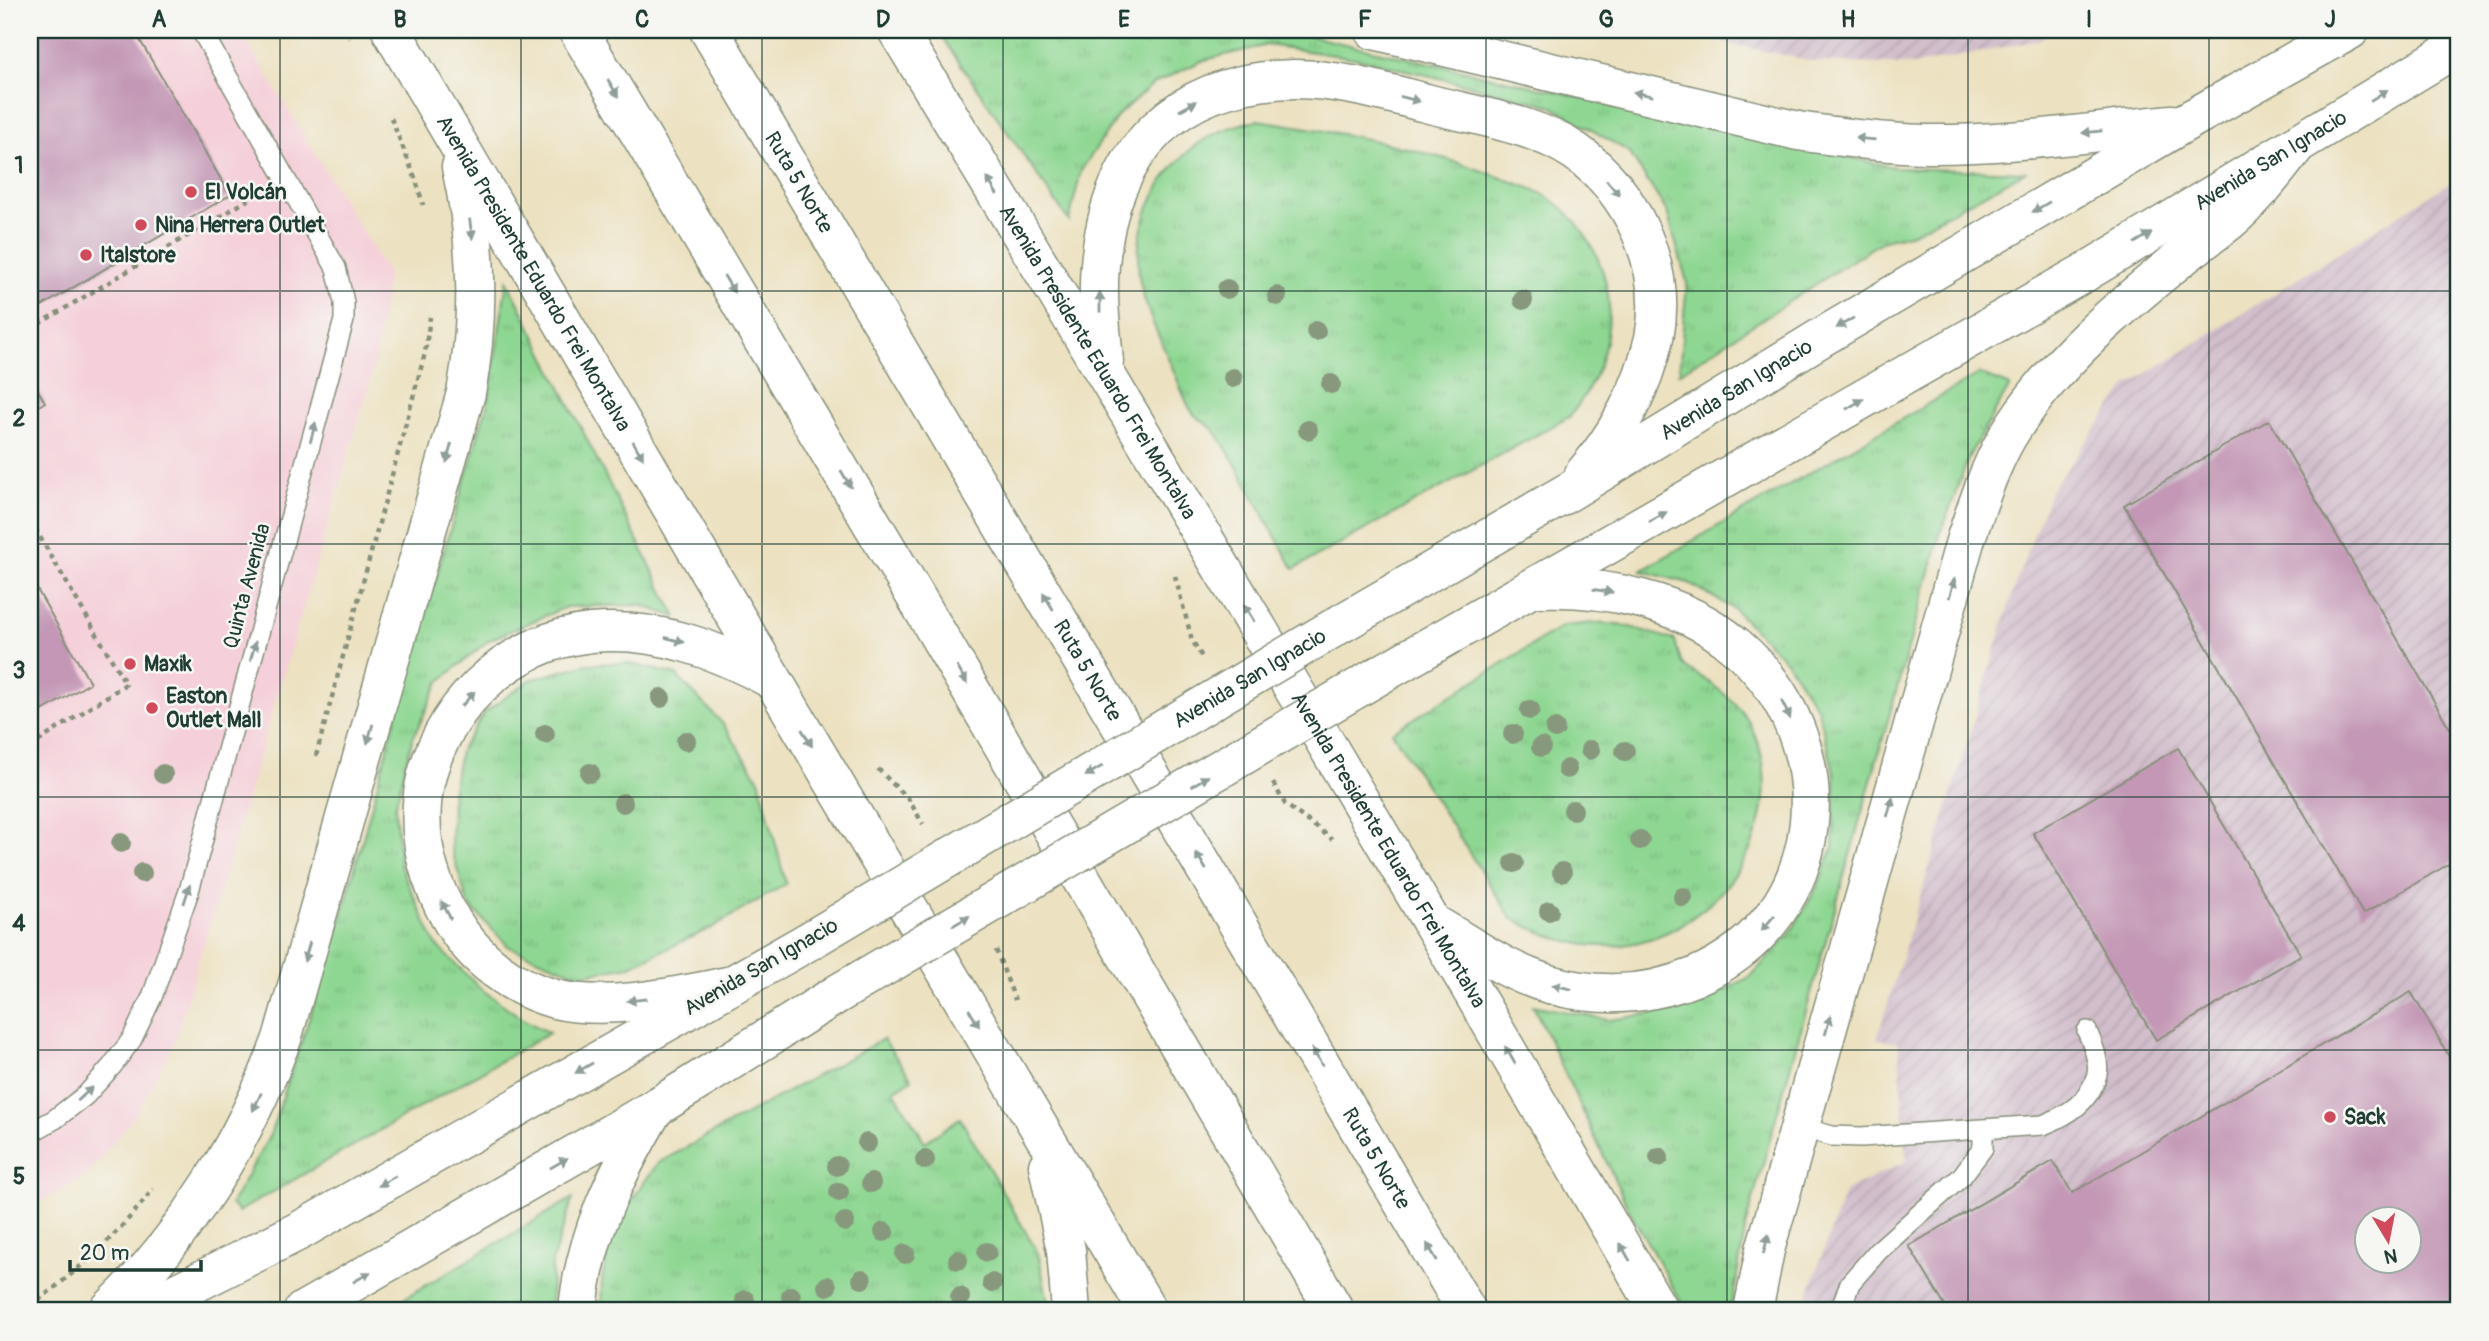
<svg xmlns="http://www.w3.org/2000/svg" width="2489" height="1341" font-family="Pangolin,sans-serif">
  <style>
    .built { fill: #f5cfd9 }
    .industrial { fill: url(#industrial-furrows); fill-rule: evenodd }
    .grass { fill: url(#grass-tufts); stroke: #568a63; stroke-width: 2 }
    .building { fill: #c397b5; fill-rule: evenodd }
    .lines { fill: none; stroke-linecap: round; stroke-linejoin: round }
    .service-casing { stroke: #868f7a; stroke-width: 22 }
    .secondary-casing { stroke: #868f7a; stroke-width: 41 }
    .motorway-casing { stroke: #868f7a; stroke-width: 41 }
    .path { stroke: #868f7a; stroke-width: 4.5; stroke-dasharray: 5 5; stroke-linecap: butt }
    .service { stroke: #fff; stroke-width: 19 }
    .secondary { stroke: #fff; stroke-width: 38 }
    .motorway { stroke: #fff; stroke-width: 38 }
    .secondary-bridge-casing { stroke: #868f7a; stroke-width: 41; stroke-linecap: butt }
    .secondary-bridge { stroke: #fff; stroke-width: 38 }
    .tree { fill: #87987d }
    .oneway { fill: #8f9e9a }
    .grid { fill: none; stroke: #1f3d34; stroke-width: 2; stroke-opacity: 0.55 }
    .poi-dot { fill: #d1495b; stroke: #f6f6f2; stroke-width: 2.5 }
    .labels { text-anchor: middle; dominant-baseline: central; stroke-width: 5; stroke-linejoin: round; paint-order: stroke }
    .street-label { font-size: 21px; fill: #1f3d34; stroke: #f6f6f2 }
    .poi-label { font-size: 21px; font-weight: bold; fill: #1f3d34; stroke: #f6f6f2; text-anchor: start }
    .neatline { fill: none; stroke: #1f3d34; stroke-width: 2.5 }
    .grid-label { font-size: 23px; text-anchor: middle; font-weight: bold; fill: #1f3d34 }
  </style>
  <defs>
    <pattern id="industrial-furrows" width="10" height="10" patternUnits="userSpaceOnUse" patternTransform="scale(1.75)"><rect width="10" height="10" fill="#d1bdcb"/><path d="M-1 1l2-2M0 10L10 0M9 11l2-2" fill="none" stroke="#b3a3af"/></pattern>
    <pattern id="grass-tufts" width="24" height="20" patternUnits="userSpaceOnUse" patternTransform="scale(1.75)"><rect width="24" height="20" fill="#8ed792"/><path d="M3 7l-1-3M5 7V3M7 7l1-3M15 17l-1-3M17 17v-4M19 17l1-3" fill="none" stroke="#7ab97e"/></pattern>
  </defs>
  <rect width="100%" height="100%" fill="#f6f6f2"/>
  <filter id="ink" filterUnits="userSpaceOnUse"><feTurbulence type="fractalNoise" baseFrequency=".0143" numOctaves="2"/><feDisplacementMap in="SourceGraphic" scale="14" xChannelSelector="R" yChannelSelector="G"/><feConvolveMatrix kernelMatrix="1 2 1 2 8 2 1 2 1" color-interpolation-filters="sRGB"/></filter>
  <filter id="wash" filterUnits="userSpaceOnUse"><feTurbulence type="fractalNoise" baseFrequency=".00686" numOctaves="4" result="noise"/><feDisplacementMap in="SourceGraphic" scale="28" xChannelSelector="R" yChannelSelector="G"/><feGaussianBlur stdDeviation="1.57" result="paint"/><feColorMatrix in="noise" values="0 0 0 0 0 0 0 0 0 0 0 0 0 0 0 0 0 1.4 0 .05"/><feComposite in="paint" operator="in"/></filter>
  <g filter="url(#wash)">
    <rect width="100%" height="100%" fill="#ece1c0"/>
    <polygon class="built" points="30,30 240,30 388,274 372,375 175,1041 134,1117 86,1176 30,1208"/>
    <g class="industrial">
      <polygon points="1663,30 2056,30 2038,40 1916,65 1817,62"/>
      <path d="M2459,177v1134h-657l43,-120 62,-30 -9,-119 -21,-3 138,-454 36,-95 76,-104zM2366,1218h42v42h-42z"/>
    </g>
    <g class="grass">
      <polygon points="937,30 1283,30 1897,168 2025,172 1913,233 1884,240 1679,373 1687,282 1667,212 1629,152 1549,105 1361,59 1267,45 1204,60 1153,84 1119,114 1081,171 1069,221"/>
      <path d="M1257,120c82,12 164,27 242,57 15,6 32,10 45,18 37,21 63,69 65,110 1,44 -13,79 -40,112l-275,152c-26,-44 -49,-92 -77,-135 -6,-10 -21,-14 -27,-25 -8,-16 -14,-33 -21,-49 -12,-28 -26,-55 -30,-85 -6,-53 22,-109 68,-137 15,-9 33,-14 50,-18z"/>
      <polygon points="507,280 676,617 640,605 566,607 489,640 439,682 412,740 395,807 400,866 436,945 481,989 526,1021 549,1033 238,1212 231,1204 270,1135 333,948 411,662 488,402"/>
      <polygon points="1979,374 2010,386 1970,454 1941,532 1746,1224 1731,1311 1686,1311 1628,1208 1533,1005 1609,1020 1689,1008 1750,977 1788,937 1817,887 1833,848 1835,776 1818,710 1787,662 1735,610 1689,583 1641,571"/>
      <path d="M1593,623l30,2 52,15c2,8 4,20 9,25 5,6 15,10 22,15 20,14 40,31 49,55 37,91 -37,198 -132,210 -41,5 -76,-8 -112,-27l-119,-186 171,-106z"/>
      <polygon points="627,663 676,675 722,723 759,779 786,884 711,928 630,966 579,975 509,947 468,904 451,848 452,794 460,751 485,712 530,680 587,664"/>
      <polygon points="883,1039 912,1079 894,1091 925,1142 960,1118 1038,1253 1050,1311 601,1311 602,1280 613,1226 658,1163"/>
      <polygon points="573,1198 552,1261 551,1311 383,1311"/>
    </g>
    <g id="blocks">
      <g class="building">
        <polygon points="30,30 134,30 230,195 30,313"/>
        <polygon points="30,377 45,402 30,412"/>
        <polygon points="2269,420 2459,744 2459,858 2363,914 2124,505"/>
        <polygon points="30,577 90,683 30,718"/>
        <polygon points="2178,748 2301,955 2156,1040 2033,833"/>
        <path d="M2411,992l48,81v238h-511l-39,-65 144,-85 19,32zM2366,1218h42v42h-42z"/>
      </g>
    </g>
  </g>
  <g filter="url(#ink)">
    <use href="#blocks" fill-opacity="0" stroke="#868f7a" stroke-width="2"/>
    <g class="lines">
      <defs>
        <g id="service">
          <path d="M1799,1127l33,9 29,1 182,-12c25,-10 47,-23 54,-51 3,-13 -5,-31 -10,-43"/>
          <polyline points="30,1133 55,1119 86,1095 112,1066 132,1039 152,997 189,891 344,320 344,302 336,268 201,30"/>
          <polyline points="1840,1311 1850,1283 1878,1251 1961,1177 1983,1148 1983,1130"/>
        </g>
        <g id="secondary">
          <path id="s1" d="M391,30l382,650 375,631"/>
          <path id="s2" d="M897,30c259,424 512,851 762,1281"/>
          <path d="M1374,30l424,101c42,6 85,12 128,13 82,1 164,-12 246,-20"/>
          <path d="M1104,361c-3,-32 -7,-64 -4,-96 10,-117 77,-184 195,-186 44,0 89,13 131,24 49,13 107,20 150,49 57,40 92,117 78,186 -11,50 -37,98 -70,136"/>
          <path id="s3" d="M1342,623l228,-132 252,-154 362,-214 166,-93"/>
          <path id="s4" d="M1378,676l706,-403 375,-227"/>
          <path d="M1437,926c36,21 72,47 112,58 49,14 98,12 145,-7 140,-59 152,-237 42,-331 -53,-45 -132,-61 -199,-58"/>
          <path d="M729,986c-53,10 -121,26 -174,13 -42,-11 -81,-41 -103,-78 -23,-38 -35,-82 -29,-127 12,-82 84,-153 168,-161 65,-6 125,16 182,47"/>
          <polyline points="1048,1166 1066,1250 1071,1311"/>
          <path d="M108,1311c78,-75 137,-171 174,-272l184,-646c14,-75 12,-151 -5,-226"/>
          <polyline points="140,1311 299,1231 809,941"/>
          <polyline points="303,1311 655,1108 839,993"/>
          <path d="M578,1311c6,-74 39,-139 76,-202"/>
          <path d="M1753,1311l12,-61 201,-712c13,-37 26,-79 48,-112 44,-67 106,-119 168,-169 15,-12 31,-23 46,-35 26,-22 47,-49 67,-75"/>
        </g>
        <g id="motorway">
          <polyline points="578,30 920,604 1335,1311"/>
          <path id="s5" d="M709,30l758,1281"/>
        </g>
      </defs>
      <use href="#service" class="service-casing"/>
      <use href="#secondary" class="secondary-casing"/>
      <use href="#motorway" class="motorway-casing"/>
      <g class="path">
        <polyline points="343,30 349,39"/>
        <polyline points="391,118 416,180 423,205"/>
        <polyline points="30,329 258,194"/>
        <polyline points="30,520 126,684 30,747"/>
        <polyline points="1175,576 1192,640 1202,657"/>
        <polyline points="316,756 425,353 430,317"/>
        <polyline points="878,769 909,800 923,824"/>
        <polyline points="1273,783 1285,804 1332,839"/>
        <polyline points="996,950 1015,1000"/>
        <path d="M30,1306c46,-33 88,-71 123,-117"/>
      </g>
      <use href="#service" class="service"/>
      <use href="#secondary" class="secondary"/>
      <use href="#motorway" class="motorway"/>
      <defs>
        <g id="secondary-bridge">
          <path id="s6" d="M809,941l533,-318"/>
          <polyline points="839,993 1378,676"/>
        </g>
      </defs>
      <use href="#secondary-bridge" class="secondary-bridge-casing"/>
      <use href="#secondary-bridge" class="secondary-bridge"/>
    </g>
    <g class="tree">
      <circle cx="1227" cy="289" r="10"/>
      <circle cx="1277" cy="296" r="10"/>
      <circle cx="1523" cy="300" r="10"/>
      <circle cx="1316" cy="331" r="10"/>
      <circle cx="1233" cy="378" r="10"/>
      <circle cx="1331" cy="384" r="10"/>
      <circle cx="1308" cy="430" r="10"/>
      <circle cx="661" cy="698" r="10"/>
      <circle cx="1530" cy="710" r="10"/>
      <circle cx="1555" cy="729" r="10"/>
      <circle cx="545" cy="734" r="10"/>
      <circle cx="1513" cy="734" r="10"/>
      <circle cx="686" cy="741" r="10"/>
      <circle cx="1541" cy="747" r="10"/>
      <circle cx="1590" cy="750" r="10"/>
      <circle cx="1625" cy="751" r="10"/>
      <circle cx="1567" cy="769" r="10"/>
      <circle cx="590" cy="773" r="10"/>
      <circle cx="163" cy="774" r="10"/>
      <circle cx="623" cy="803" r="10"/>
      <circle cx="1573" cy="810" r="10"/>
      <circle cx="1640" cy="840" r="10"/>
      <circle cx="121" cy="843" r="10"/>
      <circle cx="1514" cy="863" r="10"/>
      <circle cx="1562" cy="872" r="10"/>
      <circle cx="142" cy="873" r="10"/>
      <circle cx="1683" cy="897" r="10"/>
      <circle cx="1549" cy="911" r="10"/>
      <circle cx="867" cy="1143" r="10"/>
      <circle cx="1659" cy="1157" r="10"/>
      <circle cx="925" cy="1160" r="10"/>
      <circle cx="837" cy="1166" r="10"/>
      <circle cx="871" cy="1183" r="10"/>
      <circle cx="839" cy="1192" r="10"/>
      <circle cx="845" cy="1222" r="10"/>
      <circle cx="884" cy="1232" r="10"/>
      <circle cx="987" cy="1252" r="10"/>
      <circle cx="905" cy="1254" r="10"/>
      <circle cx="958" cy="1260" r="10"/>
      <circle cx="862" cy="1279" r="10"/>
      <circle cx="992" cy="1283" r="10"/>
      <circle cx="827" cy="1286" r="10"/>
      <circle cx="791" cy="1296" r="10"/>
      <circle cx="960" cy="1297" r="10"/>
      <circle cx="745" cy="1300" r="10"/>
    </g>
    <defs><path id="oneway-solid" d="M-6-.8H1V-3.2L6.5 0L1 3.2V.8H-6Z" transform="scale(1.75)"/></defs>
    <g class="oneway">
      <use href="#oneway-solid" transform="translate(613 88) rotate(59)"/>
      <use href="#oneway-solid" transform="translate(1643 94) rotate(-167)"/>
      <use href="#oneway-solid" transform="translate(2379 95) rotate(-32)"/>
      <use href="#oneway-solid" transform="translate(1410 99) rotate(15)"/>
      <use href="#oneway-solid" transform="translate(1188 106) rotate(-29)"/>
      <use href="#oneway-solid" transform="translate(2092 132) rotate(174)"/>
      <use href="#oneway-solid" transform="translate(1865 139) rotate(-175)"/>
      <use href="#oneway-solid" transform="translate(992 186) rotate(-121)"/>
      <use href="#oneway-solid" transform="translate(1613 188) rotate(50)"/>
      <use href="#oneway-solid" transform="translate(2041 207) rotate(149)"/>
      <use href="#oneway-solid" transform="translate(471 229) rotate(82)"/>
      <use href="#oneway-solid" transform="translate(2143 238) rotate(-31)"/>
      <use href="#oneway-solid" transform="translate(729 284) rotate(59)"/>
      <use href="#oneway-solid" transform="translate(1100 302) rotate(-90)"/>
      <use href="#oneway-solid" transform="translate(1845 323) rotate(149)"/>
      <use href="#oneway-solid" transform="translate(1855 404) rotate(-30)"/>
      <use href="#oneway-solid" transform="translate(313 432) rotate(-75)"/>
      <use href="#oneway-solid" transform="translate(638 450) rotate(60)"/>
      <use href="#oneway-solid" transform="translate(449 453) rotate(105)"/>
      <use href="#oneway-solid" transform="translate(846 479) rotate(59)"/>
      <use href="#oneway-solid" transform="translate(1658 517) rotate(-30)"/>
      <use href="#oneway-solid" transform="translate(1952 588) rotate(-74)"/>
      <use href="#oneway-solid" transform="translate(1603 591) rotate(10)"/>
      <use href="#oneway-solid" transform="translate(1048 601) rotate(-121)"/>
      <use href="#oneway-solid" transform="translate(1249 613) rotate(-121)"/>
      <use href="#oneway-solid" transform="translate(675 640) rotate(14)"/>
      <use href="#oneway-solid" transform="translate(253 651) rotate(-75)"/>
      <use href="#oneway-solid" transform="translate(962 675) rotate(60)"/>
      <use href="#oneway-solid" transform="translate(468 699) rotate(-49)"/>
      <use href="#oneway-solid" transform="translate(1786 710) rotate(64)"/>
      <use href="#oneway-solid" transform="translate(370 734) rotate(106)"/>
      <use href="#oneway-solid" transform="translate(807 738) rotate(59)"/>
      <use href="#oneway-solid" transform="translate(1094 771) rotate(149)"/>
      <use href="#oneway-solid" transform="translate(1200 781) rotate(-30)"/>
      <use href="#oneway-solid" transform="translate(1890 807) rotate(-74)"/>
      <use href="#oneway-solid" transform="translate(1201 861) rotate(-121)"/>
      <use href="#oneway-solid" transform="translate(187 894) rotate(-72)"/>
      <use href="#oneway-solid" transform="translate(446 910) rotate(-118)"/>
      <use href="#oneway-solid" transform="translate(961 921) rotate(-30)"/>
      <use href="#oneway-solid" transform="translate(1768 923) rotate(130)"/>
      <use href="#oneway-solid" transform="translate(307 952) rotate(106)"/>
      <use href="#oneway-solid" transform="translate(1562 987) rotate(-167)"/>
      <use href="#oneway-solid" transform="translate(637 1000) rotate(174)"/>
      <use href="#oneway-solid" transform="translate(974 1018) rotate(59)"/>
      <use href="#oneway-solid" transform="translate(1828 1025) rotate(-74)"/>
      <use href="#oneway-solid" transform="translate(1510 1055) rotate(-120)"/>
      <use href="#oneway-solid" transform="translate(1317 1057) rotate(-121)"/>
      <use href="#oneway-solid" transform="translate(584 1068) rotate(150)"/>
      <use href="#oneway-solid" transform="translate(85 1094) rotate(-43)"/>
      <use href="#oneway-solid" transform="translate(257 1102) rotate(115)"/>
      <use href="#oneway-solid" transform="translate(559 1163) rotate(-30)"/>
      <use href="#oneway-solid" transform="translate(387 1181) rotate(150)"/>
      <use href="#oneway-solid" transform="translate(1766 1244) rotate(-75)"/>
      <use href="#oneway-solid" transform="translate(1432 1252) rotate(-121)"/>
      <use href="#oneway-solid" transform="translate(1625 1252) rotate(-120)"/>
      <use href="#oneway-solid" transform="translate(362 1277) rotate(-30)"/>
    </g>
  </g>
  <path class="grid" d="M280,30v1281M521,30v1281M762,30v1281M1003,30v1281M1244,30v1281M1486,30v1281M1727,30v1281M1968,30v1281M2209,30v1281M30,291h2429M30,544h2429M30,797h2429M30,1050h2429"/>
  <g class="poi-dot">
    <circle cx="191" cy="192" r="7"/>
    <circle cx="141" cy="225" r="7"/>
    <circle cx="86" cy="255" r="7"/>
    <circle cx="130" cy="664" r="7"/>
    <circle cx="152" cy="708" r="7"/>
    <circle cx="2330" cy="1117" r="7"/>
  </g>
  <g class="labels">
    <g class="street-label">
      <text stroke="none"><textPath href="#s4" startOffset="1031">Avenida San Ignacio</textPath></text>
      <text stroke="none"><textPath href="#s5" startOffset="177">Ruta 5 Norte</textPath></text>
      <text stroke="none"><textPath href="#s1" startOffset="282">Avenida Presidente Eduardo Frei Montalva</textPath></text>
      <text stroke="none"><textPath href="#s2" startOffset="388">Avenida Presidente Eduardo Frei Montalva</textPath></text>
      <text stroke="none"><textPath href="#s3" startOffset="458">Avenida San Ignacio</textPath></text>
      <text transform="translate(247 586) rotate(-75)">Quinta Avenida</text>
      <text stroke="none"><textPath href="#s5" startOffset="744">Ruta 5 Norte</textPath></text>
      <text stroke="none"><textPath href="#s6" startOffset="513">Avenida San Ignacio</textPath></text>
      <text stroke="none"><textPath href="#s2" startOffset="956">Avenida Presidente Eduardo Frei Montalva</textPath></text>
      <text transform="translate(761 967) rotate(-30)">Avenida San Ignacio</text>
      <text stroke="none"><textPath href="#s5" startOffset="1311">Ruta 5 Norte</textPath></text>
    </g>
    <g class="poi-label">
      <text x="205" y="192">El Volcán</text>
      <text x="155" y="225">Nina Herrera Outlet</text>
      <text x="100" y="255">Italstore</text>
      <text x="144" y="664">Maxik</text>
      <text x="166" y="696">Easton<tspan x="166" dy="24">Outlet Mall</tspan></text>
      <text x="2344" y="1117">Sack</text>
    </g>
  </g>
  <rect width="2489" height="1341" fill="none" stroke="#f6f6f2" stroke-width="77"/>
  <g transform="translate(2388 1240) rotate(170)"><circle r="33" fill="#f6f6f2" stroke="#a0aca6" stroke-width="2"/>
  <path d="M0-5L12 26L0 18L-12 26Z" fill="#d1495b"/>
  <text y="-10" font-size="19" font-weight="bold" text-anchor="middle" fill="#1f3d34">N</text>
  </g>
  <path d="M70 1260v10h131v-10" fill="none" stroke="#1f3d34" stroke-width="3.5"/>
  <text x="80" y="1260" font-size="21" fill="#1f3d34" stroke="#f6f6f2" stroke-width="5" paint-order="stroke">20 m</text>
  <rect x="38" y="38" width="2412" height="1264" class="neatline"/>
  <g class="grid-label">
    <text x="159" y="27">A</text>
    <text x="400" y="27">B</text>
    <text x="642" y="27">C</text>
    <text x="883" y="27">D</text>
    <text x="1124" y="27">E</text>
    <text x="1365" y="27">F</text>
    <text x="1606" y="27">G</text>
    <text x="1848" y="27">H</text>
    <text x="2089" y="27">I</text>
    <text x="2330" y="27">J</text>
    <text x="19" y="173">1</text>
    <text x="19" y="426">2</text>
    <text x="19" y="678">3</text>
    <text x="19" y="931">4</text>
    <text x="19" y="1184">5</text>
  </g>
</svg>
